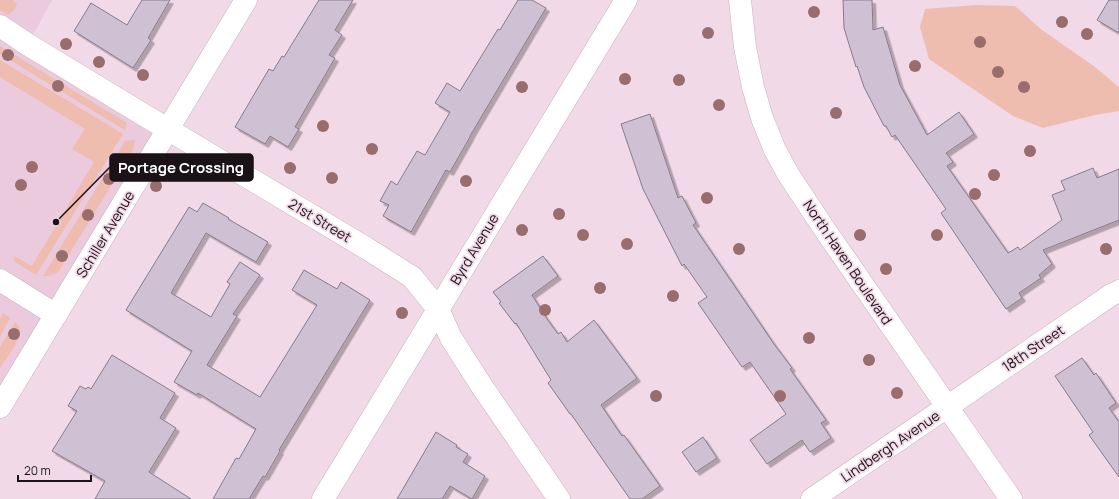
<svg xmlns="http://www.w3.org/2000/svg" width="1119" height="499" font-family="Manrope,sans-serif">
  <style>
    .built { fill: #eacadc }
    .green { fill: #efbcb0 }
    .building { fill: #cfc0d4; stroke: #887a8d; filter: url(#shadow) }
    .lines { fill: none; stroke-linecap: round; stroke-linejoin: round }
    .minor-casing { stroke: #c7afbd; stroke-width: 23 }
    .minor { stroke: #fff; stroke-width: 22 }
    .tree { fill: #996d6c }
    .labels { text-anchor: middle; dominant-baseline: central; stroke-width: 3.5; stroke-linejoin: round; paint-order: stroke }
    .street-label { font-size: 14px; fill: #1a1217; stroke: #f1d9e7 }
    .leader { fill: none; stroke: #1a1217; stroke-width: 1.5 }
    .callout-dot { fill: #1a1217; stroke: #f1d9e7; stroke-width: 1.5 }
    .callout { fill: #1a1217; stroke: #1a1217; stroke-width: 1.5 }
    .callout-label { font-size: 15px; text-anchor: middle; font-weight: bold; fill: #fff }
  </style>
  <defs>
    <filter id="shadow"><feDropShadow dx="3.5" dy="3.5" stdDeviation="0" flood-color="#0004"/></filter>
  </defs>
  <rect width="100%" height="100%" fill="#f1d9e7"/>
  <polygon class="built" points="0,0 52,0 28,44 168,129 0,407"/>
  <g class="green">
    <path d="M0,0h12l5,4c-2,6 -5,8 -10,11l-7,-5z"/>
    <polygon points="976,5 1015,6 1042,30 1095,67 1119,87 1119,111 1095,115 1043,128 1013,116 929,59 920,27 925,9"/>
    <polygon points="0,46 127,123 125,130 0,54"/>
    <polygon points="0,60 123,134 36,275 14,261 13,259 16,257 32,266 94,162 72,149 85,129 0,77"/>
    <path d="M135,140l-2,10 -73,119c-5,6 -9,7 -17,7l82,-135z"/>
    <polygon points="3,313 10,318 0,337 0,319"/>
    <path d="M15,322c3,3 5,5 5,9 0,10 -14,28 -20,37v-21z"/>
  </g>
  <g class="building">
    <polygon points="142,0 170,0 148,38 151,40 133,68 74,31 91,3 127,25"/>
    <polygon points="319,0 353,0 335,30 342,35 329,55 335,58 295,127 299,129 288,147 270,136 265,144 235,127 269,69 273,71 282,56 284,57"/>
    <polygon points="518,0 532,0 546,8 470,136 470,137 450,172 446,170 411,232 383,216 389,205 380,201 391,181 397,185 417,151 425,155 450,112 435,103 447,83 460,91 498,29 500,30"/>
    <polygon points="843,0 872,0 873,30 883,27 900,85 927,135 959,112 974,134 946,153 953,162 947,166 1008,253 1018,247 1020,250 1062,220 1052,195 1065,190 1061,181 1093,168 1097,178 1119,169 1119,220 1043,250 1052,264 1039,275 1041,278 1019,293 1022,298 1006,309 941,213 946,209 895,135 892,137 886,126 884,126 864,87 857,66 856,67 844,28"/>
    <polygon points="1109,0 1119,0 1119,33 1097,20"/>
    <polygon points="650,114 678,198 682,196 696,223 693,225 774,344 792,368 790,369 826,420 821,423 831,438 810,452 802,440 767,464 750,440 786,414 750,362 742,367 698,303 707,297 684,264 682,266 643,189 621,124"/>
    <polygon points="203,203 229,218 228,219 268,242 256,262 206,233 171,293 211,317 230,284 227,282 240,262 260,275 233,314 237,316 207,365 260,397 317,305 292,290 304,270 337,289 341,282 370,300 279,450 280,451 265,477 263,476 249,499 213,499 236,458 239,459 256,429 198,393 197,395 174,382 192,351 126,310 189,207 197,212"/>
    <polygon points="543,256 558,276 532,295 545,316 558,334 561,332 567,342 594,320 637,378 601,405 622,436 624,435 660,486 642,499 630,499 571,414 570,414 548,383 551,380 516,323 515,324 499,303 501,302 493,292"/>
    <polygon points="112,355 175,393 160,418 176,428 149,472 191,499 95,499 105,481 52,451 77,411 68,406 80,386 86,389 88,387 91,389"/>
    <polygon points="1082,358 1094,375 1096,373 1116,403 1109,408 1119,422 1119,477 1089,435 1093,432 1055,376"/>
    <polygon points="436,432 457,445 456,447 468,454 463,462 485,476 472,499 450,486 442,499 397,499"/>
    <polygon points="703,437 717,458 696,472 682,452"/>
  </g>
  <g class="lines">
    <defs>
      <g id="minor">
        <polyline points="740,0 745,47 753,87 762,118 775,150 788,174 823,227 1011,499"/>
        <polyline points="0,26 27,44 139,112 366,248 412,277 438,309 451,338 481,385 559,499"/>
        <polyline points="0,280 56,315"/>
        <polyline points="0,407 246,0"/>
        <polyline points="323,499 626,0"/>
        <polyline points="812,499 1111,295 1119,291"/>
      </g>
    </defs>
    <use href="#minor" class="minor-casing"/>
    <use href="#minor" class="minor"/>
  </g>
  <g class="tree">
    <circle cx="814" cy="12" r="6"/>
    <circle cx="1062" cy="22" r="6"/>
    <circle cx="708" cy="33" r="6"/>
    <circle cx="1087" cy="34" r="6"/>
    <circle cx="980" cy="42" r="6"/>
    <circle cx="66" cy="44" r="6"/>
    <circle cx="8" cy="55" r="6"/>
    <circle cx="99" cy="62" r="6"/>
    <circle cx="915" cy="66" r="6"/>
    <circle cx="998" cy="72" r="6"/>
    <circle cx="143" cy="75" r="6"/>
    <circle cx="625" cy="79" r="6"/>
    <circle cx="679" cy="80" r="6"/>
    <circle cx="58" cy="86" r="6"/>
    <circle cx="522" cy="87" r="6"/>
    <circle cx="1024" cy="87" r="6"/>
    <circle cx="719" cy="105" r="6"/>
    <circle cx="836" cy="113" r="6"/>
    <circle cx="323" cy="126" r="6"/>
    <circle cx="372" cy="149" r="6"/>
    <circle cx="1030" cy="151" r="6"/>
    <circle cx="32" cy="167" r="6"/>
    <circle cx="290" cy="168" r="6"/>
    <circle cx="994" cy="175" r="6"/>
    <circle cx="332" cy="178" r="6"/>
    <circle cx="109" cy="179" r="6"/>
    <circle cx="466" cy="181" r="6"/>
    <circle cx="21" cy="185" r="6"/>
    <circle cx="156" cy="186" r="6"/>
    <circle cx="975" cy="194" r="6"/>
    <circle cx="707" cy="198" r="6"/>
    <circle cx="559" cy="214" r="6"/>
    <circle cx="88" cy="215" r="6"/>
    <circle cx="522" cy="230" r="6"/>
    <circle cx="583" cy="235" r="6"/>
    <circle cx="860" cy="235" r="6"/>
    <circle cx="937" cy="235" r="6"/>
    <circle cx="627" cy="244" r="6"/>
    <circle cx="739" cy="249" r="6"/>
    <circle cx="1106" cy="249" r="6"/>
    <circle cx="62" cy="256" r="6"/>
    <circle cx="886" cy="269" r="6"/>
    <circle cx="600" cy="288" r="6"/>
    <circle cx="673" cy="296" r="6"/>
    <circle cx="545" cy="310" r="6"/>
    <circle cx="402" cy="313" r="6"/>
    <circle cx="14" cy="334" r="6"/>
    <circle cx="809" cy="338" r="6"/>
    <circle cx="869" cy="360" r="6"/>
    <circle cx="897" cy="393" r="6"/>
    <circle cx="656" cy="396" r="6"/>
    <circle cx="780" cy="396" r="6"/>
  </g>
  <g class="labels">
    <g class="street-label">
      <text transform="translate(320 220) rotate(31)">21st Street</text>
      <text transform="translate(105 234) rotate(-59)">Schiller Avenue</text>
      <text transform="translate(474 249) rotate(-59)">Byrd Avenue</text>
      <text transform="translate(848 262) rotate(56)">North Haven Boulevard</text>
      <text transform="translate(1033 348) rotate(-34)">18th Street</text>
      <text transform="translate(890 446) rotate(-34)">Lindbergh Avenue</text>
    </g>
  </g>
  <path class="leader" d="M56 222L110 167"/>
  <circle class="callout-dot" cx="56" cy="222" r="4"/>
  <rect class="callout" x="110" y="154" width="143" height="27" rx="4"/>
  <g class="callout-label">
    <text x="181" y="173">Portage Crossing</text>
  </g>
  <path d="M18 475v6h73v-6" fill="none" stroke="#1a1217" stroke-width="2"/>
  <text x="24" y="475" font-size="12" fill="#1a1217" stroke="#f1d9e7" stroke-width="3" paint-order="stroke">20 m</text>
</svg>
